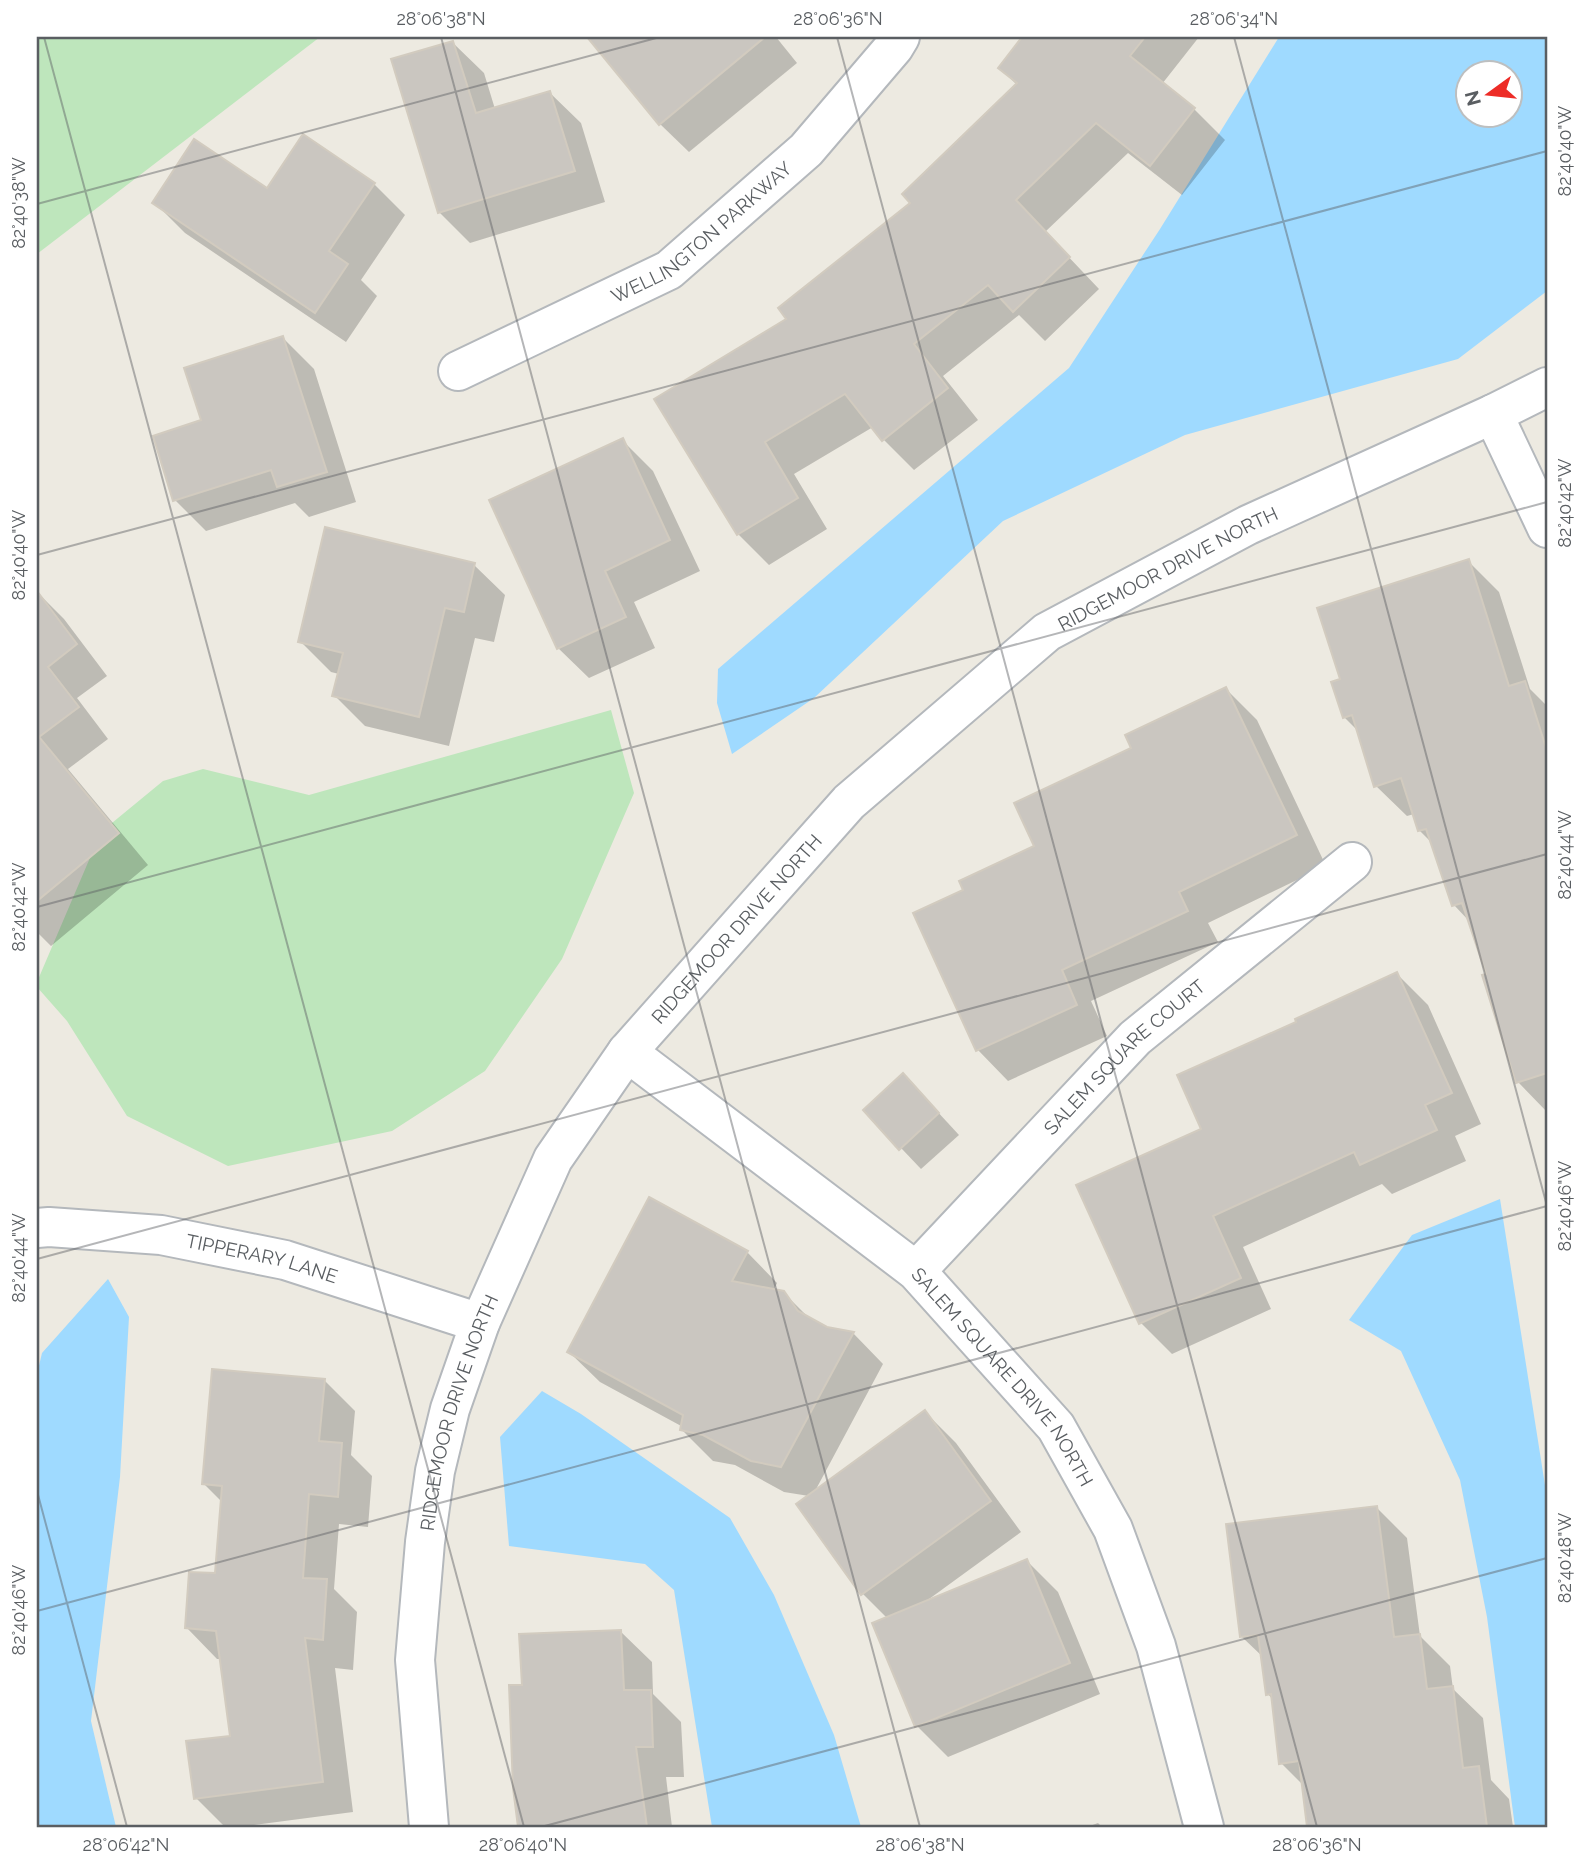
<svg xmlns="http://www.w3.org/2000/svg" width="1584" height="1864" font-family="Raleway,sans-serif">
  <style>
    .green { fill: #bee6bc }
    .water { fill: #9fdaff; fill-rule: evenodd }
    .shadow { fill: #0003 }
    .building { fill: #cac6c0; stroke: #d2cbbf; stroke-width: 2 }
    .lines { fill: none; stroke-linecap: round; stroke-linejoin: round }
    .minor-casing { stroke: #b4b8bc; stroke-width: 42 }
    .minor { stroke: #fff; stroke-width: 38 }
    .ticks { fill: none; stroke: #5a5e62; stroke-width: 2; stroke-opacity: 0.45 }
    .labels { text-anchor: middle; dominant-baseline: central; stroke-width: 7; stroke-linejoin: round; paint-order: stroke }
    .street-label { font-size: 19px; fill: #5a5e62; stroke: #fff }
    .neatline { fill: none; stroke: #5a5e62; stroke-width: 2.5 }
    .ticks-label { font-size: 18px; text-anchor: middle; fill: #5a5e62 }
  </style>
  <rect width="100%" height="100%" fill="#edeae1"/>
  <g class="green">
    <polygon points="37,37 320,37 37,254"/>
    <polygon points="611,710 634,793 562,959 485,1071 392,1131 228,1166 127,1116 67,1021 37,987 37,982 101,832 163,781 203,769 309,795"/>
  </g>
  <g class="water">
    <path d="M1279,37h268v254l-89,68 -273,76 -182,86 -189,177 -82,56 -15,-51 1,-34 351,-301 91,-139zM1468,74h42v42h-42z"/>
    <polygon points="1500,1199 1547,1498 1547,1825 1539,1827 1515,1827 1487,1617 1460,1480 1401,1351 1349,1320 1412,1235"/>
    <polygon points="108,1279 129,1317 120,1477 91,1721 116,1827 37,1827 37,1374 42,1353"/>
    <polygon points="542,1391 581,1414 730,1518 774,1595 834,1735 861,1827 712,1827 674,1590 645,1564 509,1546 500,1437"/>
  </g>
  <g class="shadow">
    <polygon points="589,37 776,37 797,63 689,152 660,124"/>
    <polygon points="1025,37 1199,37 1162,84 1194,109 1225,140 1182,195 1128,153 1045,232 1099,289 1045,341 1019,315 943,376 978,420 914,470 883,439 873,427 794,474 827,529 769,565 738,534 789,319 913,203 1017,85 1000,68"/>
    <polygon points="453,43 484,73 495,109 550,93 581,123 605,202 470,243 439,212"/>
    <polygon points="374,184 405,215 361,280 377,296 346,342 185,233 154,202 267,191"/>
    <polygon points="283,338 314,369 356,502 309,517 295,503 206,531 175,500 203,422"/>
    <polygon points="622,440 653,471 700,571 634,602 655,648 589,678 558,648"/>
    <polygon points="1468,561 1499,592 1530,689 1547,706 1547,1112 1518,1082 1488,975 1470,922 1454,905 1433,844 1419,830 1414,814 1407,816 1376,786 1360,733 1344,717 1342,681"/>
    <polygon points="474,565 505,595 494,642 475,638 449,746 365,726 334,695 339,674 331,672 300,641"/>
    <polygon points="37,592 64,619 107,676 77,698 108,739 68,769 148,865 51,946 37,932"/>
    <polygon points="1226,689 1257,720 1326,866 1208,923 1218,942 1091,1001 1107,1036 1008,1081 978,1050 965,891 1037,847 1133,749"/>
    <polygon points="1397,974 1428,1005 1481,1124 1455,1136 1466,1161 1392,1194 1382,1184 1243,1247 1271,1309 1172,1354 1141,1323 1203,1130 1298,1023"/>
    <polygon points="923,1096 959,1135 921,1169 865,1110"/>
    <polygon points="747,1252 777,1283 774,1290 783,1292 811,1320 827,1329 853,1333 883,1364 814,1493 925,1412 956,1443 1021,1532 925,1602 1027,1561 1058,1592 1100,1694 948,1757 917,1726 888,1619 863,1594 798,1504 809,1496 784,1492 735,1465 713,1461 682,1430 683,1427 600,1382 569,1352"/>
    <polygon points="324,1380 355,1411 351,1455 372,1476 368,1527 339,1524 334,1589 357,1612 353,1670 335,1668 353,1812 238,1827 225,1827 196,1798 232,1737 221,1659 217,1659 187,1628 217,1575 222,1502 204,1484"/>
    <polygon points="1377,1508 1407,1538 1420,1636 1450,1666 1453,1689 1483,1718 1491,1780 1509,1799 1513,1827 1309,1827 1304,1786 1281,1763 1273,1700 1268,1694 1263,1657 1242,1637"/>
    <polygon points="621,1632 652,1662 653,1694 681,1722 684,1777 666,1777 672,1827 520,1827 515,1788 524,1687"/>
    <polygon points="1098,1823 1102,1827 1087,1827"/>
  </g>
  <g class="building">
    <polygon points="587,37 765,37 659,125"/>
    <polygon points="1022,37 1145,37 1130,56 1195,108 1150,166 1096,123 1016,200 1070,257 1013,312 988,285 914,344 948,388 882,441 845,394 765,442 798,498 737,535 654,399 786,319 778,308 910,203 902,194 1017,83 998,68"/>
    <polygon points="453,41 476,113 550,91 575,171 438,213 391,59"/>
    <polygon points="303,134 375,183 329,251 348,264 315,313 152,203 194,139 267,188"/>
    <polygon points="283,336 327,472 277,487 271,470 173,501 153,436 201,420 184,368"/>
    <polygon points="623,438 670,540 605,571 626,617 557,649 489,500"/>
    <polygon points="325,527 475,563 464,612 445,608 419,717 332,696 343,653 298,642"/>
    <polygon points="1469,559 1509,686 1525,681 1547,751 1547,1073 1516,1083 1482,975 1486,974 1462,903 1452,906 1426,829 1418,831 1401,778 1374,787 1352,715 1343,718 1331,682 1340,679 1317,608"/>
    <polygon points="37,591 77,644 48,667 79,707 39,737 119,833 37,901"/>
    <polygon points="1226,687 1297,835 1179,892 1188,911 1062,970 1077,1005 976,1051 913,913 963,890 959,881 1034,846 1014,803 1131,748 1125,735"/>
    <polygon points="1397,972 1452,1093 1425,1105 1437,1130 1360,1165 1354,1152 1213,1216 1241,1278 1139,1324 1076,1185 1201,1129 1177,1075 1296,1022 1295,1019"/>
    <polygon points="903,1073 939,1113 899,1150 863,1110"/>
    <polygon points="649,1197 748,1251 732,1281 784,1291 798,1311 827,1327 854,1332 781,1467 751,1461 703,1435 680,1430 683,1415 567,1352"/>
    <polygon points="212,1369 325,1379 319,1441 342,1443 338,1497 309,1494 303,1578 327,1579 323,1640 305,1638 323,1782 194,1799 186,1741 230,1736 216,1631 185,1628 189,1572 215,1573 222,1486 202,1484"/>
    <polygon points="925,1410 991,1501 861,1595 796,1504"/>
    <polygon points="1377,1506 1394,1637 1420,1634 1427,1689 1453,1686 1463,1768 1479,1766 1487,1827 1307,1827 1299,1761 1279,1764 1271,1694 1266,1695 1258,1635 1240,1637 1226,1524"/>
    <polygon points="1027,1559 1070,1663 915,1727 872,1623"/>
    <polygon points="621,1630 624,1690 651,1690 653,1747 636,1747 647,1827 518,1827 513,1788 509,1685 522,1685 519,1634"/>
  </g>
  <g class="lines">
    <defs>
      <g id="minor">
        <path id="s1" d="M458,371l211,-101 137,-120 88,-103 6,-10"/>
        <polyline points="1493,414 1547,528"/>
        <path id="s2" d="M627,1052l289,219 140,156 57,102 43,117 48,181"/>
        <path id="s3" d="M37,1228l12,-1 112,8 124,25 195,63"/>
        <path id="s4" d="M916,1271l219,-233 217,-176"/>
        <path id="s5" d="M429,1827l-14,-167 10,-118 10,-71 15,-62 30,-86 73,-164 74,-107 222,-250 198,-170 201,-107 245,-111 54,-27"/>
      </g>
    </defs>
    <use href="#minor" class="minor-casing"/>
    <use href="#minor" class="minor"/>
  </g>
  <path class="ticks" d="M44,37l480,1790M441,37l479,1790M837,37l480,1790M1234,37l313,1169M37,204l623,-167M37,555l1510,-404M37,907l1510,-405M37,1259l1510,-405M37,1491l90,336M37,1611l1510,-405M541,1827l1006,-269"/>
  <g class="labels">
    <g class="street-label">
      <text stroke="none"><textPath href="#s1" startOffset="282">WELLINGTON PARKWAY</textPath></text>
      <text stroke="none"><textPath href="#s5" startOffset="1554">RIDGEMOOR DRIVE NORTH</textPath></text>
      <text stroke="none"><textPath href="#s5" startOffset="987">RIDGEMOOR DRIVE NORTH</textPath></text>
      <text stroke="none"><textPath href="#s4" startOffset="299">SALEM SQUARE COURT</textPath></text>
      <text stroke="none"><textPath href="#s3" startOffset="228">TIPPERARY LANE</textPath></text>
      <text stroke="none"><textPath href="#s2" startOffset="500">SALEM SQUARE DRIVE NORTH</textPath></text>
      <text stroke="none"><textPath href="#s5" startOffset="420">RIDGEMOOR DRIVE NORTH</textPath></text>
    </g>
  </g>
  <rect width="1584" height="1864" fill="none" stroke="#ffffff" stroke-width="77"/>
  <g transform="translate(1489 94) rotate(255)"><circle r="33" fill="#ffffff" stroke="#bdbfc0" stroke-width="2"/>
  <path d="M0-5L12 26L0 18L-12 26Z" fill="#ed2c27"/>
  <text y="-10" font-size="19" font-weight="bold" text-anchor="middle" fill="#5a5e62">N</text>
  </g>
  <rect x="38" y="38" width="1508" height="1788" class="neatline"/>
  <g class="ticks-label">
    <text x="441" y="25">28°06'38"N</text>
    <text x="838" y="25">28°06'36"N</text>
    <text x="1234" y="25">28°06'34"N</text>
    <text transform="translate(1565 151) rotate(-90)" y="6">82°40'40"W</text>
    <text transform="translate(19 203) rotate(-90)" y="6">82°40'38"W</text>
    <text transform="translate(1565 503) rotate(-90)" y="6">82°40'42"W</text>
    <text transform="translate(19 555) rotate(-90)" y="6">82°40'40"W</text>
    <text transform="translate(1565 855) rotate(-90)" y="6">82°40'44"W</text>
    <text transform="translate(19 907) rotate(-90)" y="6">82°40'42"W</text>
    <text transform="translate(1565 1206) rotate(-90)" y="6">82°40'46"W</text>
    <text transform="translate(19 1258) rotate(-90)" y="6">82°40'44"W</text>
    <text transform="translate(1565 1558) rotate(-90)" y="6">82°40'48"W</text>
    <text transform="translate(19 1610) rotate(-90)" y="6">82°40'46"W</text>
    <text x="126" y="1851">28°06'42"N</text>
    <text x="523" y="1851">28°06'40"N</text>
    <text x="920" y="1851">28°06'38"N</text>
    <text x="1317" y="1851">28°06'36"N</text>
  </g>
</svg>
